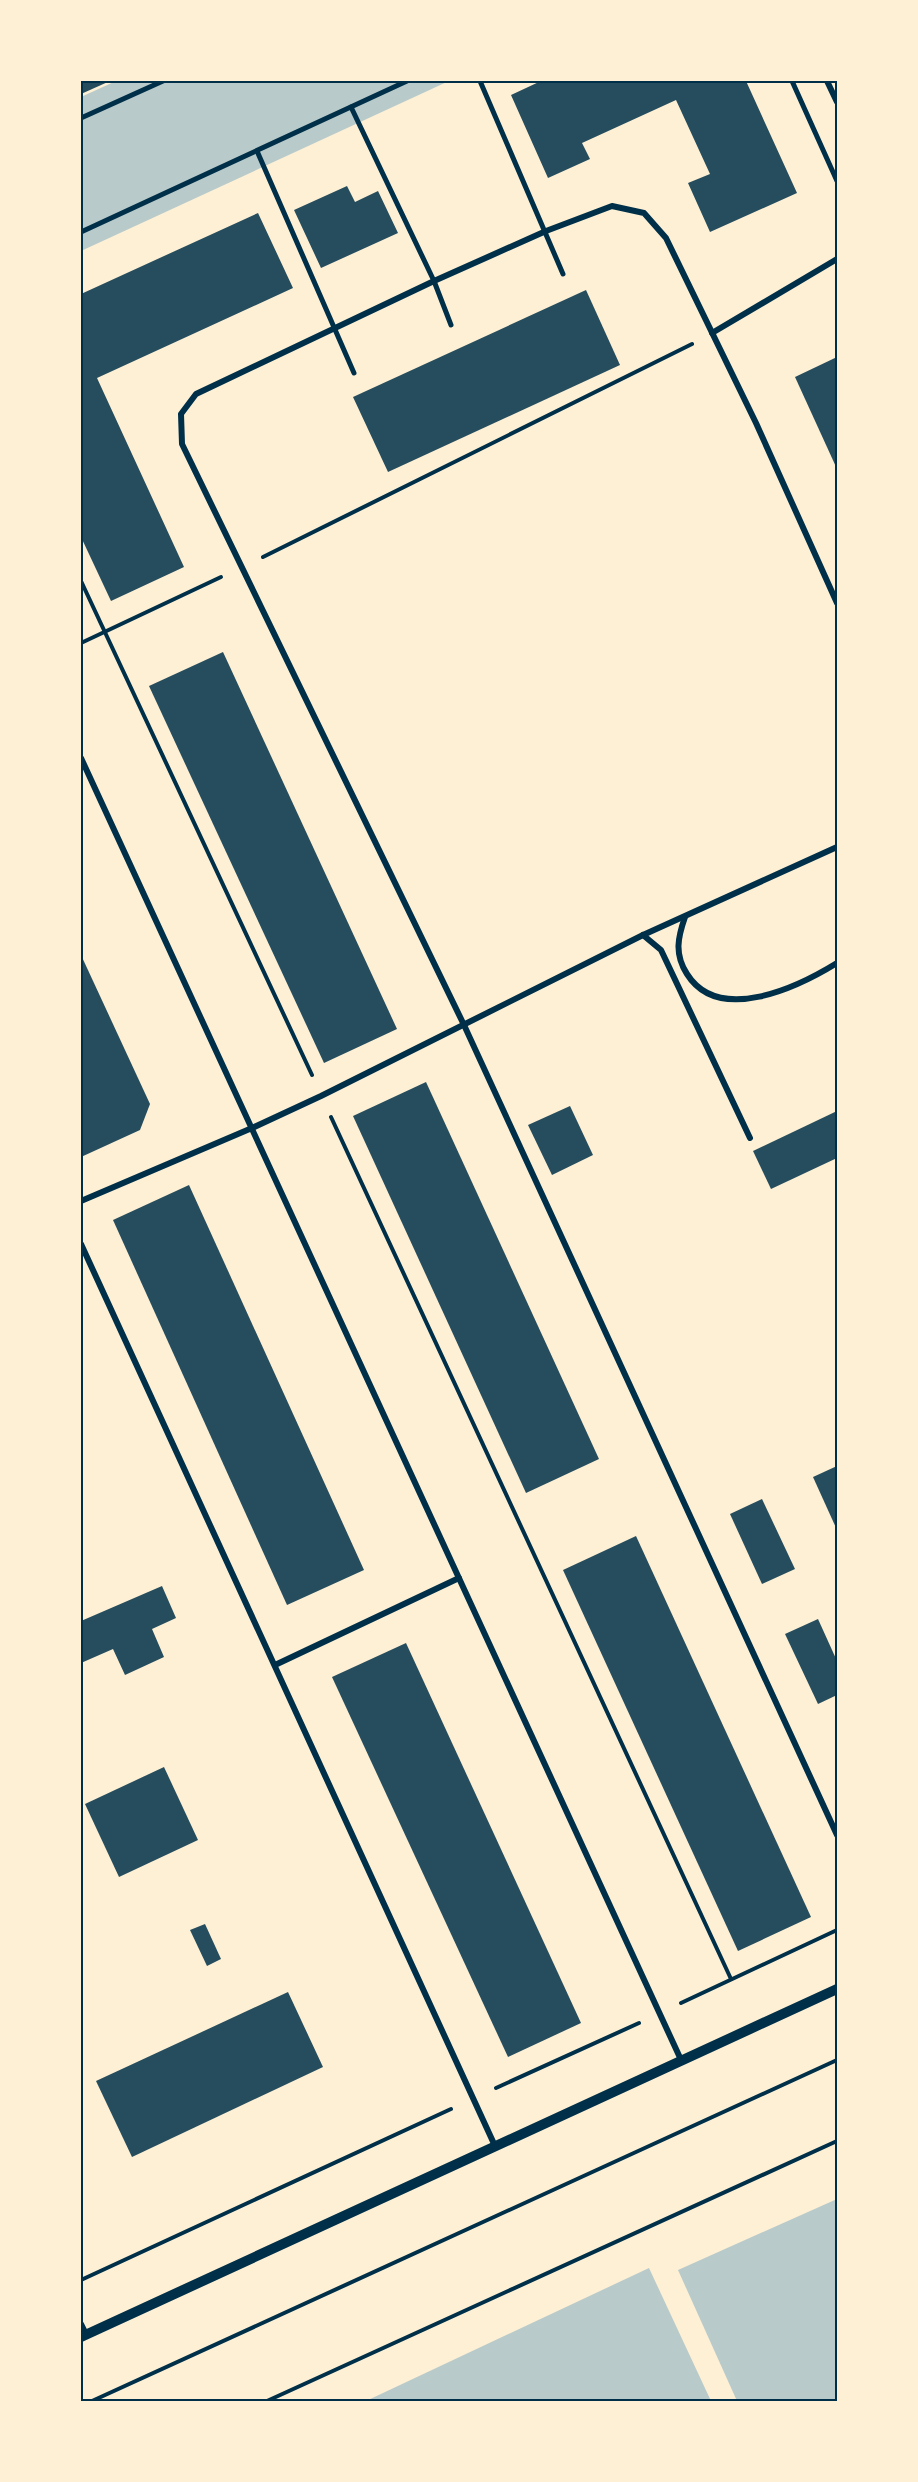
<svg xmlns="http://www.w3.org/2000/svg" width="918" height="2482" font-family="'DejaVu Sans',sans-serif">
  <style>
    .green { fill: #b9caca }
    .building { fill: #264d5e }
    .lines { fill: none; stroke-linecap: round; stroke-linejoin: round }
    .path { stroke: #003049; stroke-width: 4 }
    .pedestrian { stroke: #003049; stroke-width: 5 }
    .minor { stroke: #003049; stroke-width: 6 }
    .tertiary { stroke: #003049; stroke-width: 10 }
    .neatline { fill: none; stroke: #003049; stroke-width: 2 }
  </style>
  <rect width="100%" height="100%" fill="#fdf0d5"/>
  <g class="green">
    <polygon points="116,81 449,81 81,251 81,97"/>
    <polygon points="837,2199 837,2401 737,2401 678,2270"/>
    <polygon points="649,2268 711,2401 366,2401"/>
  </g>
  <g class="building">
    <polygon points="81,81 110,81 81,94"/>
    <polygon points="541,81 746,81 797,193 710,232 688,183 710,174 676,100 582,143 590,159 548,178 511,95"/>
    <polygon points="347,186 355,202 378,191 398,233 321,268 294,210"/>
    <polygon points="258,213 293,288 97,378 184,567 111,601 81,537 81,294"/>
    <polygon points="586,290 620,365 388,472 353,397"/>
    <polygon points="837,357 837,469 795,377"/>
    <polygon points="223,652 397,1029 324,1063 149,686"/>
    <polygon points="81,955 150,1104 140,1130 81,1157"/>
    <polygon points="426,1082 599,1459 526,1493 353,1116"/>
    <polygon points="570,1106 593,1155 552,1175 528,1125"/>
    <polygon points="837,1111 837,1158 771,1189 753,1151"/>
    <polygon points="189,1185 364,1570 287,1605 113,1220"/>
    <polygon points="837,1466 837,1530 813,1477"/>
    <polygon points="762,1499 795,1569 762,1584 730,1514"/>
    <polygon points="636,1536 811,1917 738,1951 563,1570"/>
    <polygon points="162,1586 176,1618 152,1629 164,1657 125,1675 113,1649 81,1663 81,1621"/>
    <polygon points="818,1619 837,1661 837,1695 818,1704 785,1634"/>
    <polygon points="406,1643 581,2023 508,2057 332,1677"/>
    <polygon points="164,1767 198,1840 119,1877 85,1804"/>
    <polygon points="205,1924 221,1959 207,1966 190,1930"/>
    <polygon points="288,1992 323,2067 132,2157 96,2081"/>
  </g>
  <g class="lines">
    <g class="path">
      <polyline points="263,557 692,344"/>
      <polyline points="81,581 312,1075"/>
      <polyline points="81,643 221,577"/>
      <polyline points="331,1117 731,1979"/>
      <polyline points="681,2003 837,1930"/>
      <polyline points="496,2088 639,2023"/>
      <polyline points="81,2280 451,2109"/>
      <polyline points="92,2401 837,2060"/>
      <polyline points="267,2401 837,2141"/>
    </g>
    <g class="pedestrian">
      <polyline points="480,81 563,274"/>
      <polyline points="792,81 837,181"/>
      <polyline points="351,107 434,281 451,325"/>
      <polyline points="81,118 163,81"/>
      <polyline points="257,151 354,373"/>
      <polyline points="81,232 407,81"/>
    </g>
    <g class="minor">
      <polyline points="827,81 837,102"/>
      <polyline points="712,333 837,259"/>
      <polyline points="837,603 756,423 666,238 644,213 612,206 546,231 434,281 196,394 181,414 182,444 464,1025 837,1835"/>
      <polyline points="81,758 682,2062"/>
      <path d="M685,917c-7,20 -11,37 2,57 32,51 111,13 150,-11"/>
      <polyline points="643,935 661,950 750,1138"/>
      <polyline points="81,1201 252,1128 321,1096 643,935 837,847"/>
      <polyline points="81,1244 495,2146"/>
      <polyline points="275,1665 459,1578"/>
      <polyline points="81,2324 86,2334"/>
    </g>
    <polyline class="tertiary" points="81,2337 837,1989"/>
  </g>
  <rect width="918" height="2482" fill="none" stroke="#fdf0d5" stroke-width="165"/>
  <rect x="82" y="82" width="754" height="2318" class="neatline"/>
</svg>
